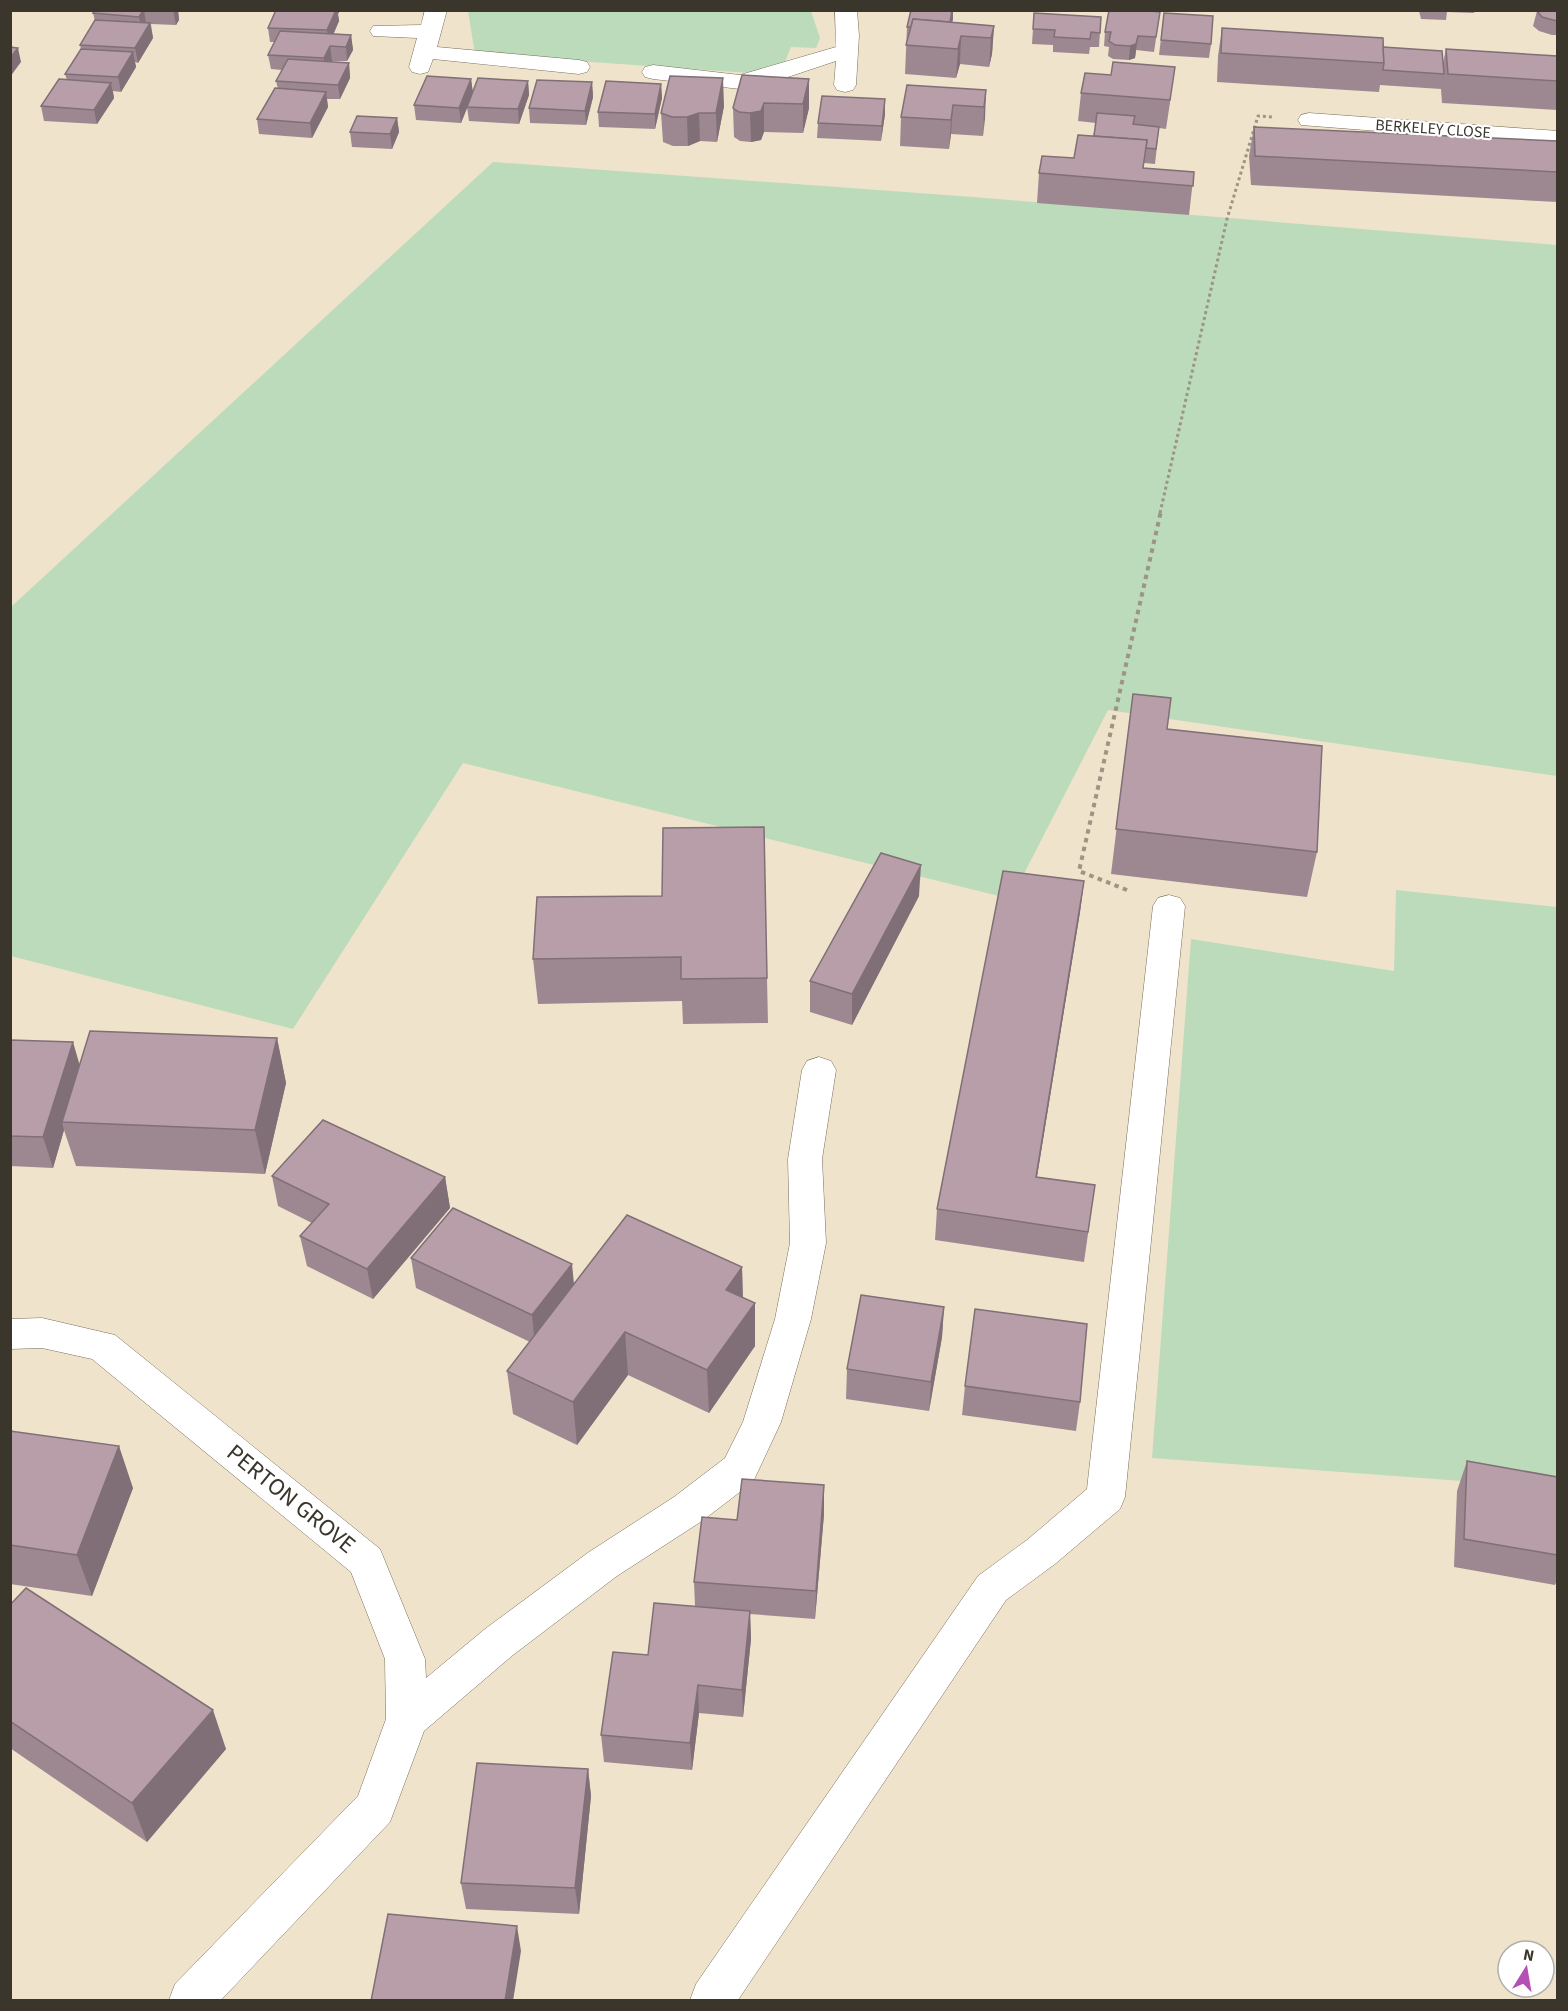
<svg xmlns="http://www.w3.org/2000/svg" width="1568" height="2011" font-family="'Source Sans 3',sans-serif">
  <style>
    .green { fill: #bbdbba }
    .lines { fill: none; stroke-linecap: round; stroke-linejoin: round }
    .minor-casing { stroke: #796e59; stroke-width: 1 }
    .path-far1 { stroke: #9d9583; stroke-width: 3; stroke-dasharray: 3 3; stroke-linecap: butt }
    .path { stroke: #9d9583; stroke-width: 4; stroke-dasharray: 4.5 4.5; stroke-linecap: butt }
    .minor { fill: #fff; fill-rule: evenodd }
    .wall { fill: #9d8891 }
    .shaded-wall { fill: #806f76 }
    .building { fill: #b79ea9; stroke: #806f76; stroke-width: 1.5 }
    .labels { text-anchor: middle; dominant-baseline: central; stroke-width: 4.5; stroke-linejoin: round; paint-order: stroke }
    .far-street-label { font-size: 16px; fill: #3a362c; stroke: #fff }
    .near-street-label { font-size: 24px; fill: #3a362c; stroke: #fff }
  </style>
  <rect width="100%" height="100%" fill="#f0e3cc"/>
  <g class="green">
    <polygon points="468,11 811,11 820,38 816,48 791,47 784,64 750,73 475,54"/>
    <polygon points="493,162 973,197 1557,245 1557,776 1108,710 1011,899 463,763 293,1029 11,956 11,607"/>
    <polygon points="1396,890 1557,907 1557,1488 1152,1458 1191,939 1394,971"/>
  </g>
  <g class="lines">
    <defs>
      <g id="minor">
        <polygon points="425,10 447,10 437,47 579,60 587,62 590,67 587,72 579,74 433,59 428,72 420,74 412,72 409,67 417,38 373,36 370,31 373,26 421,25"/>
        <polygon points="835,10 857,10 859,36 856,85 853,90 845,92 837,90 834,85 836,61 779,80 740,89 653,79 645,77 642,72 645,67 653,65 740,75 836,47"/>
        <polygon points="1309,113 1558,131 1558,145 1301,125 1298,120 1301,115"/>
        <polygon points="1169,895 1180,898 1185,906 1125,1497 1120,1509 1055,1564 1006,1600 738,2000 690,2000 696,1984 978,1576 1027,1540 1087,1489 1153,906 1158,898"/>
        <polygon points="819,1057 831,1061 836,1070 822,1159 826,1243 811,1319 781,1422 753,1482 702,1521 617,1576 513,1655 424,1731 390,1822 221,2000 169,2000 175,1984 358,1796 386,1719 385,1659 351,1572 92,1359 42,1348 10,1349 10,1319 42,1318 115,1335 380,1549 425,1659 426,1678 485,1629 589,1552 674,1497 725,1458 743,1422 775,1319 790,1243 788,1159 802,1070 807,1061"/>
      </g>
    </defs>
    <use href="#minor" class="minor-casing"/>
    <polyline class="path-far1" points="1160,513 1227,219 1258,116 1272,117"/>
    <polyline class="path" points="1127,890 1079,871 1161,511"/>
    <use href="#minor" class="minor"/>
  </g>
  <g class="wall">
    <polygon points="95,10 178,10 179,20 176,25 151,24 153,38 138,63 135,62 136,67 121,92 113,91 114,98 97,124 44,121 41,106 67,80 65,74 81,49 80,45 95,21 93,13"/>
    <polygon points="276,10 340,10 338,14 339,21 333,34 351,35 353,50 347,61 332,61 331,62 349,63 350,78 340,99 327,99 328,107 312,138 259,134 257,119 278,89 276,81 282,70 271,69 268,55 275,42 270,42 268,28"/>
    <polygon points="911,10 953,10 952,22 994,26 992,54 989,67 960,64 956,78 905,74 907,27"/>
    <polygon points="1408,10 1475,10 1474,13 1447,12 1446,20 1421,19 1419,11"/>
    <polygon points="1557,10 1557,35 1552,35 1539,31 1533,26 1537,11"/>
    <polygon points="1160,12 1154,52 1136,50 1135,58 1129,60 1113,59 1108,56 1109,47 1104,46 1105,32"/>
    <polygon points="1034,13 1101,17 1099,47 1090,47 1089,54 1053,52 1053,45 1032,44"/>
    <polygon points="1164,13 1211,44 1209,58 1159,55"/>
    <polygon points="1222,28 1383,47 1443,63 1446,49 1557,56 1557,110 1442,103 1441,89 1380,85 1379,92 1217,82 1218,56"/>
    <polygon points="471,79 473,93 528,81 529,95 519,124 469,121 467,107 461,123 416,120 414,105"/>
    <polygon points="809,79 809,108 803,133 764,132 761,140 751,142 740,141 734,137 733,108"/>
    <polygon points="592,82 593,97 586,125 530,123 529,108"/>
    <polygon points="661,84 662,98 655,129 599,127 598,112"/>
    <polygon points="986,90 983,136 951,134 949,149 900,146 901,117"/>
    <polygon points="1081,93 1171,96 1166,129 1159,128 1155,164 1144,163 1144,168 1194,172 1189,215 1037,203 1039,173 1074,158 1093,136 1096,123 1078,121"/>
    <polygon points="724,106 717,142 700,141 688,146 673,146 663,142 661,113"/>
    <polygon points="885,114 881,141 817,138 818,123"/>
    <polygon points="397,118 399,132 392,149 352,147 350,132"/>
    <polygon points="1254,127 1557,141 1557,202 1251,185 1249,156"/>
    <polygon points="1133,694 1167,729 1317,852 1307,897 1111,874"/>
    <polygon points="1084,881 1080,912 1037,1177 1095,1185 1084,1262 935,1240 937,1209"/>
    <polygon points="662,896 767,978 768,1023 683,1024 682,1001 538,1004 533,959"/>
    <polygon points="919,896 852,1025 810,1012 810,981"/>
    <polygon points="277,1038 286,1083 265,1174 76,1166 64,1130 53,1168 10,1166 10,1040 80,1065"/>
    <polygon points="272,1176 445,1177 450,1208 373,1299 307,1266 300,1236 312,1223 278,1206"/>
    <polygon points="411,1258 574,1284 742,1267 743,1298 755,1346 709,1413 628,1375 577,1445 513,1414 507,1371 530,1342 416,1288"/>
    <polygon points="944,1307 942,1337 929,1411 846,1399 847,1369"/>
    <polygon points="965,1386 1080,1402 1076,1431 962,1415"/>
    <polygon points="10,1431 133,1488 92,1596 10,1584"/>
    <polygon points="1467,1461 1557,1477 1557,1580 1555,1585 1454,1567 1457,1491"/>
    <polygon points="824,1485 824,1514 815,1619 750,1614 751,1639 743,1717 699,1713 692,1770 604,1762 601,1735 648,1655 695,1606 694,1582 737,1520"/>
    <polygon points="10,1605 226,1749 147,1842 10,1748"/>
    <polygon points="588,1769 591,1796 579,1914 466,1909 461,1883"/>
  </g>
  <g class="shaded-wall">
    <polygon points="143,10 144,10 146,24 142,31 139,17"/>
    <polygon points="173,10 178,10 179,20 176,25"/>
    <polygon points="335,10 340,10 338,14 339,21 329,45 327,30"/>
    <polygon points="952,10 953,10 953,19 948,44 949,30"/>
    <polygon points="150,23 153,38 138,63 135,48"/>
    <polygon points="994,26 992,54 989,67 991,38"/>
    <polygon points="351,35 353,50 347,61 346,47"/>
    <polygon points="961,36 960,64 956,78 958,49"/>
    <polygon points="1138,36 1135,58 1129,60 1130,46"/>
    <polygon points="330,46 332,61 326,73 324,58"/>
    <polygon points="18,48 21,62 10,77 10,58"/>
    <polygon points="133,52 136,67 121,92 118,77"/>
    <polygon points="349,63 350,78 340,99 338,85"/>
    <polygon points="723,78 724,106 717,142 716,113"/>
    <polygon points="471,79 473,94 461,123 459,108"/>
    <polygon points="809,79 809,108 803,133 803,104"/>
    <polygon points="528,81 529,95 519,124 518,109"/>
    <polygon points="592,82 593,97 586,125 585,111"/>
    <polygon points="111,83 114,98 97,124 94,110"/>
    <polygon points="661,84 662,98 655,129 655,114"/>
    <polygon points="986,90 985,119 983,136 984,107"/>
    <polygon points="326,92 328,107 312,138 310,123"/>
    <polygon points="885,99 885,114 881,141 882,126"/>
    <polygon points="764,103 764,132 761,140 751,142 750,113"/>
    <polygon points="953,105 951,134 949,149 951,120"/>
    <polygon points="699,113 700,141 688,146 687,117"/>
    <polygon points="397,118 399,132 392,149 390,134"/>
    <polygon points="921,865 919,896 852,1025 852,994"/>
    <polygon points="1084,881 1080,912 1032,1207 1036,1177"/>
    <polygon points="277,1038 286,1083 265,1174 255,1130"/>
    <polygon points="73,1042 82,1073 62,1122 64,1130 53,1168 43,1137"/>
    <polygon points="445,1177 450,1208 373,1299 367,1269"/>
    <polygon points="572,1264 575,1294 535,1345 532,1315"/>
    <polygon points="742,1267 743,1311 726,1290"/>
    <polygon points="755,1303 755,1346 709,1413 707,1370"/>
    <polygon points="944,1307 942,1337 929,1411 931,1382"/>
    <polygon points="625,1332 628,1375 577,1445 573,1402"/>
    <polygon points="119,1446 133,1488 92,1596 77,1555"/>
    <polygon points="824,1485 824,1514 815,1619 816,1591"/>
    <polygon points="750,1611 751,1639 743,1717 742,1690"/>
    <polygon points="698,1685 699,1713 692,1770 690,1743"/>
    <polygon points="213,1710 226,1749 147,1842 132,1803"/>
    <polygon points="588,1769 591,1796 579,1914 575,1888"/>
    <polygon points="517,1926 521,1951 513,2001 505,2001"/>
  </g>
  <g class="building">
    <polygon points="95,10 143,10 139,17 93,13"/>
    <polygon points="276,10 336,10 327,30 268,28"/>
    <polygon points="911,10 952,10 950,22 913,19 911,27 907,27"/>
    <polygon points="1109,10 1140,10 1160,12 1156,37 1138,36 1136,44 1130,46 1115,45 1109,41 1111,32 1105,32"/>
    <polygon points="1537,10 1557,10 1557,21 1542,17 1537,11"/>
    <polygon points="1034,13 1101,17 1100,33 1091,32 1090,39 1054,37 1055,30 1033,29"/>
    <polygon points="1164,13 1213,16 1211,44 1161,40"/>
    <polygon points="913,19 994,26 991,38 961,36 958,49 906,45"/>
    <polygon points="95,20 150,23 135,48 80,45"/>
    <polygon points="1222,28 1383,38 1384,63 1221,53"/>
    <polygon points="280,31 351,35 346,47 330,46 324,58 268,55"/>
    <polygon points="10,47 18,48 10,58"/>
    <polygon points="1383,47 1442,51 1444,74 1383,70 1384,63"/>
    <polygon points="81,49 133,52 118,77 65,74"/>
    <polygon points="1446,49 1557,56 1557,81 1448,74"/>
    <polygon points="288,59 349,63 338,85 276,81"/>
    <polygon points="1113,62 1175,67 1170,100 1081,93 1085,73 1111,75"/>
    <polygon points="742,75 809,79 803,104 764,103 761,111 750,113 739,112 733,108"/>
    <polygon points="427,76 471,79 459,108 414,105"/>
    <polygon points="670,76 723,78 716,113 699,113 687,117 672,117 661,113"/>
    <polygon points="478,78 528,81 518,109 467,107"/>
    <polygon points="59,79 111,83 94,110 41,106"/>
    <polygon points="537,80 592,82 585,111 529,108"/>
    <polygon points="606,81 661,84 655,114 598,112"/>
    <polygon points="907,85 986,90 984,107 953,105 951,120 901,117"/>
    <polygon points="275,88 326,92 310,123 257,119"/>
    <polygon points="822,96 885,99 882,126 818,123"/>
    <polygon points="1097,113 1135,116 1133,124 1159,127 1156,149 1146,148 1147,140 1094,136"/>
    <polygon points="357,116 397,118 390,134 350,132"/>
    <polygon points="1254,127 1557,141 1557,172 1255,156"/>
    <polygon points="1078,135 1147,140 1143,168 1194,172 1193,186 1039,173 1042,156 1074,158"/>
    <polygon points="1133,694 1171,698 1167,729 1322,746 1317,852 1116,829"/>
    <polygon points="764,827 767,978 681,979 681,957 533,959 537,897 662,896 663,828"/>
    <polygon points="881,853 921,865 852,994 810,981"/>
    <polygon points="1003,871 1084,881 1036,1177 1095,1185 1088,1232 937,1209"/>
    <polygon points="90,1031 277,1038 255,1130 62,1122"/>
    <polygon points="10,1040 73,1042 43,1137 10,1136"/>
    <polygon points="323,1120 445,1177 367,1269 300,1236 329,1204 272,1176"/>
    <polygon points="453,1208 572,1264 532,1315 411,1258"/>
    <polygon points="627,1215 742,1267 726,1290 755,1303 707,1370 625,1332 573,1402 507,1371"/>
    <polygon points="861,1295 944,1307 931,1382 847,1369"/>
    <polygon points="975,1309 1087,1324 1080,1402 965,1386"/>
    <polygon points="10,1431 119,1446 77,1555 10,1545"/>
    <polygon points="1467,1461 1557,1477 1557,1555 1464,1539"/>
    <polygon points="742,1479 824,1485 816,1591 694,1582 702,1517 737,1520"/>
    <polygon points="26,1588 213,1710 132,1803 10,1721 10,1605"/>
    <polygon points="654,1603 750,1611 742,1690 698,1685 690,1743 601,1735 613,1652 648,1655"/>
    <polygon points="477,1763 588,1769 575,1888 461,1883"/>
    <polygon points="388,1914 517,1926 505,2001 371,2001"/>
  </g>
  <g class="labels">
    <g class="far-street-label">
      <text transform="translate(1433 129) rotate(4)">BERKELEY CLOSE</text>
    </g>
    <g class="near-street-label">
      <text transform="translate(291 1499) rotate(39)">PERTON GROVE</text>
    </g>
  </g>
  <rect width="1568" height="2011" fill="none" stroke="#3a362c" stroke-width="24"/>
  <g transform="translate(1526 1969) rotate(11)"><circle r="28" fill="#ffffff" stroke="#b0afab" stroke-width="1.5"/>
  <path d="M0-4.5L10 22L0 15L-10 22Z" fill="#b450b6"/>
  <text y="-9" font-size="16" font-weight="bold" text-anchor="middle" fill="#3a362c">N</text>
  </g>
</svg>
